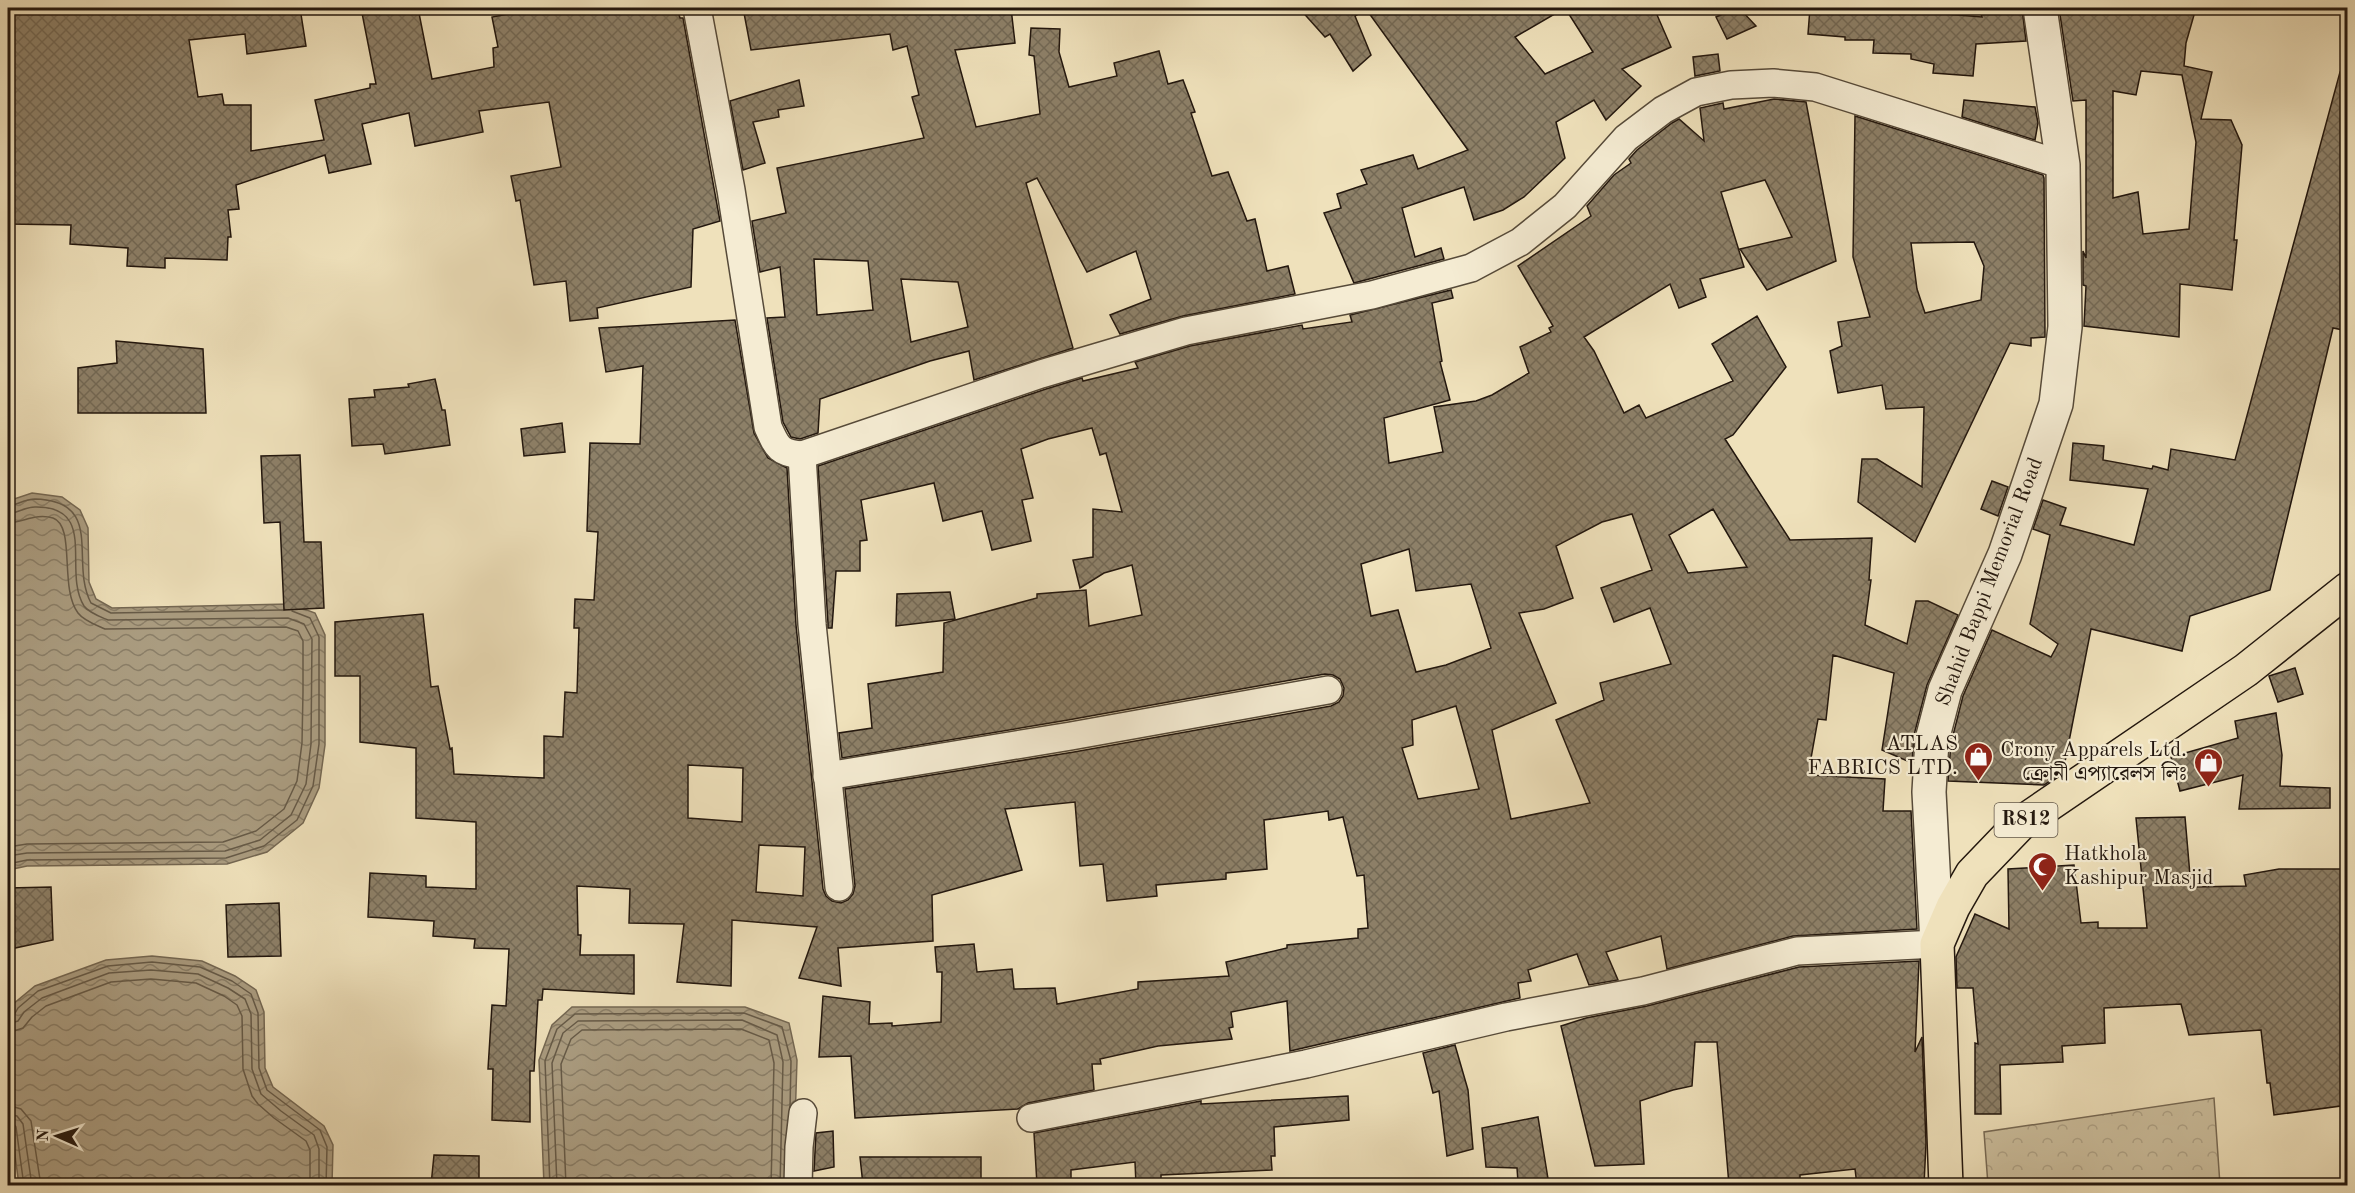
<svg xmlns="http://www.w3.org/2000/svg" width="2355" height="1193" font-family="'Old Standard TT','Noto Serif Bengali',serif">
  <style>
    .park { fill: url(#park-crowns); stroke: #786b56; stroke-width: 1.5 }
    .water { fill: url(#water-waves); stroke: #746752; stroke-width: 1.5 }
    .lines { fill: none; stroke-linecap: round; stroke-linejoin: round }
    .shore { stroke: #665a47; stroke-width: 1.5 }
    .building { fill: url(#building-cross-hatch); stroke: #23170e; stroke-width: 1.5; fill-rule: evenodd }
    .minor-casing { stroke: #564a39; stroke-width: 30 }
    .tertiary-casing { stroke: #564a39; stroke-width: 36 }
    .primary-casing { stroke: #23170e; stroke-width: 36 }
    .minor { stroke: #f5ecd3; stroke-width: 27 }
    .tertiary { stroke: #f5ecd3; stroke-width: 33 }
    .primary { stroke: #efe1bb; stroke-width: 33 }
    .labels { text-anchor: middle; dominant-baseline: central; stroke-width: 4.5; stroke-linejoin: round; paint-order: stroke }
    .shield { fill: #f5ecd3; stroke: #625749; stroke-width: 1.5 }
    .shield-label { font-size: 20px; font-weight: bold; fill: #23170e }
    .street-label { font-size: 21px; fill: #23170e; stroke: #f5ecd3 }
    .poi-label { font-size: 21px; fill: #23170e; stroke: #f5ecd3; text-anchor: end }
  </style>
  <defs>
    <pattern id="park-crowns" width="20" height="18" patternUnits="userSpaceOnUse" patternTransform="scale(1.5)"><rect width="20" height="18" fill="#ccbf9e"/><path d="M2 6a3 3 0 1 1 6 0M12 15a3 3 0 1 1 6 0" fill="none" stroke="#afa387"/></pattern>
    <pattern id="water-waves" width="16" height="10" patternUnits="userSpaceOnUse" patternTransform="scale(1.5)"><rect width="16" height="10" fill="#aa9c80"/><path d="M0 5q4-4 8 0t8 0" fill="none" stroke="#8a7e67"/></pattern>
    <pattern id="building-cross-hatch" width="8" height="8" patternUnits="userSpaceOnUse" patternTransform="scale(1.5)"><rect width="8" height="8" fill="#8d8068"/><path d="M0 0l8 8M0 8l8-8" fill="none" stroke="#736854"/></pattern>
  </defs>
  <rect width="100%" height="100%" fill="#efe1bb"/>
  <filter id="stains"><feTurbulence type="fractalNoise" baseFrequency=".00333" numOctaves="4"/><feColorMatrix values="0 0 0 0 .2 0 0 0 0 .09 0 0 0 0 .02 0 0 0 .5 -.17"/></filter>
  <radialGradient id="worn" r=".72"><stop offset=".6" stop-color="#630" stop-opacity="0"/><stop offset="1" stop-color="#630" stop-opacity=".3"/></radialGradient>
  <polygon class="park" points="2214,1098 2220,1185 1988,1185 1984,1132"/>
  <g class="water">
    <polygon points="32,493 62,497 80,510 88,528 89,582 96,599 112,608 291,604 315,613 325,635 325,745 319,788 303,823 267,852 227,864 27,866 8,870 8,501"/>
    <polygon points="152,956 202,961 235,976 256,990 264,1012 265,1068 273,1087 324,1126 333,1145 332,1185 19,1185 8,1104 8,1020 12,1005 35,986 106,960"/>
    <polygon points="572,1007 745,1007 789,1023 797,1060 793,1185 544,1185 539,1060 552,1025"/>
  </g>
  <g class="lines">
    <g class="shore">
      <path d="M8,506c9,-1 17,-7 27,-7 71,2 34,63 56,104l20,10 172,-3"/>
      <path d="M8,514c9,-1 17,-7 27,-7 64,-1 27,64 49,99 5,7 17,11 24,14l180,-2 16,6 8,15 -1,105 -5,40 -15,31 -31,25 -35,11 -198,2 -19,3"/>
      <path d="M8,523c16,-1 28,-10 45,-5 23,8 6,70 25,95 6,8 18,12 27,16l181,-2 12,4 5,10v51l-1,51 -5,38 -13,28 -28,22 -33,11 -196,2 -19,3"/>
      <polyline points="8,864 27,860 226,858 264,846 297,820 313,786 319,744 319,637 310,618 292,611"/>
      <polyline points="8,1016 14,1015 18,1008 38,991 108,966 152,962 200,967 232,981 251,994 258,1013 259,1068 267,1090 320,1130 327,1147 326,1186"/>
      <polyline points="8,1024 18,1021 24,1012 42,998 109,973 151,970 198,974 228,988 245,999 251,1014 252,1069 261,1094 281,1111 314,1135 319,1149 319,1186"/>
      <polyline points="8,1033 23,1028 32,1017 46,1006 111,982 151,979 196,983 224,996 237,1005 242,1016 243,1069 252,1096 258,1104 274,1118 306,1141 310,1150 310,1186"/>
      <polyline points="8,1105 21,1109 31,1121 41,1186"/>
      <polyline points="8,1114 17,1116 23,1124 32,1186"/>
      <polyline points="8,1122 13,1123 16,1127 24,1186"/>
      <polyline points="550,1186 545,1061 557,1029 575,1014 744,1013 782,1027 791,1061 790,1108"/>
      <polyline points="557,1186 552,1063 563,1033 578,1021 742,1020 777,1035 783,1062 780,1186"/>
      <polyline points="566,1186 561,1064 571,1039 582,1030 741,1029 769,1040 774,1063 771,1186"/>
    </g>
  </g>
  <g class="building">
    <polygon points="8,8 300,8 306,46 247,54 245,34 189,40 198,97 222,94 224,105 251,105 251,151 324,140 315,100 370,88 370,84 376,84 361,8 418,8 432,79 494,67 493,48 498,47 492,17 541,8 677,8 680,18 683,18 720,221 693,229 691,287 597,308 598,318 570,321 566,281 534,285 520,200 516,201 511,176 561,167 549,102 479,111 483,132 415,146 409,113 362,124 371,164 329,173 325,155 236,185 239,209 228,210 231,237 228,237 227,260 165,258 165,268 127,266 128,248 70,244 71,225 8,224"/>
    <path d="M767,8h244l4,35 -60,7 21,77 64,-13 -6,-58 -5,-1 2,-27 29,1 -1,23 10,35 48,-11 -3,-13 45,-12 9,33 15,-4 12,32 -4,1 21,63 16,-4 19,49 8,-2 12,52 21,-5 7,28 -112,22 -63,18 -10,-19 41,-16 -15,-48 -49,21 -50,-94 -11,5 47,165 -99,32 -5,-29 -39,10 -110,38 -2,34 -18,6 -9,-2 -8,-15 -16,-104 18,-1 -5,-50 -20,5 -8,-51 34,-8 -9,-45 147,-30 -12,-41 7,-2 -12,-49 -14,4 -3,-16 -139,16 -7,-37zM814,259l54,2 5,49 -56,5zM901,279l57,3 10,45 -57,15z"/>
    <polygon points="1299,8 1565,8 1515,37 1545,74 1593,52 1565,8 1654,8 1671,47 1622,69 1641,86 1606,120 1594,100 1556,122 1565,158 1524,197 1503,210 1474,220 1464,187 1402,208 1415,257 1441,248 1444,259 1354,283 1324,213 1341,208 1337,194 1367,184 1361,170 1413,155 1418,169 1468,150 1366,9 1355,16 1371,55 1353,71 1330,34 1325,37"/>
    <polygon points="1737,8 1739,8 1756,26 1727,39 1716,17"/>
    <polygon points="1810,8 1919,8 1920,12 1982,17 1979,8 2022,8 2026,41 1976,44 1973,76 1933,73 1934,64 1911,59 1911,54 1873,53 1874,40 1845,40 1845,37 1808,34"/>
    <path d="M2059,8h137l-10,35 -2,23 28,6 -11,47 30,1 11,25 -8,95h3l-5,50 -52,-6 -1,53 -95,-11 2,-40 -3,-1v-34l3,7v-158l-13,1zM2141,71l41,4 14,67 -7,87 -46,5 -5,-42 -25,6v-107l23,4z"/>
    <polygon points="1718,54 1720,71 1695,76 1693,57"/>
    <polygon points="2340,72 2348,73 2348,331 2333,328 2270,590 2190,616 2182,651 2091,629 2063,772 2044,785 1948,781 1951,743 1963,696 1992,630 2051,657 2058,644 2030,624 2050,535 2033,529 2043,500 2066,508 2060,525 2134,545 2148,489 2070,480 2073,443 2104,446 2103,460 2152,469 2153,466 2168,470 2171,449 2235,460"/>
    <polygon points="799,80 804,106 778,110 779,117 753,122 765,163 743,170 730,101"/>
    <path d="M1774,99l32,3 30,159 -69,29 -27,-41 52,-12 -27,-57 -44,12 23,75 -44,12 6,18 -27,11 -9,-24 -86,53 10,14 30,62 15,-8 7,13 87,-37 -21,-37 45,-28 29,51 -53,68 -8,4 65,101 82,-2 -3,42h2l-6,45 42,19 9,-43h12l30,14 -31,70 -13,50 -2,28 -30,-13 12,-77 -61,-18 -7,65 -8,-1 -10,56 77,4 -2,32h28l6,118 -124,7 -126,33 -6,-33 -55,16 12,28 -29,5 -12,-31 -49,16 3,11 -13,2 2,15 -230,53 -3,-50 -56,11 2,15 -4,1 3,11 -74,7 -58,13 1,5h-9l2,26 -66,13 -10,6 -163,9 -4,-62 -32,1 4,-61 47,6 -1,22 23,-1v3l49,-4 1,-50h-5l-2,-25 39,-3 3,28 35,-3 2,20 41,-1 2,16 81,-15v-7l91,-6 -3,-14 61,-14v-3l71,-7v-9l10,-1 -4,-53 -7,1 -14,-59 -14,3 -1,-9 -64,9 3,49 -41,4v6l-70,6 1,11 -50,5 -4,-37 -23,2 -5,-64 -70,7 17,61 -90,25 1,46 -95,7 3,38 -42,-8 18,-51 -85,-7 -1,66 -54,-4 7,-58 -55,-1 1,-34 -53,-3 1,49h3l-1,20h54v39l-91,-5 -1,11h-4l-4,71h-4v51l-38,-2 1,-51h-5l4,-64 14,1 3,-57 -35,-1 1,-9 -42,-3 1,-15 -66,-4 2,-44 56,3v11l50,2v-67l-60,-4v-70l-56,-6v-66h-25v-54l88,-8 8,73 7,-1 12,63 2,-1 2,26 90,4v-42l19,1 2,-45 12,1 2,-65h-5l1,-29 19,1 4,-68 -11,-1 3,-88 50,1 3,-78 -37,6 -7,-44 136,-8 19,113 14,25 19,10 9,157 27,264 3,7 6,5 9,2 7,-3 5,-6 2,-8 -10,-97 229,-37 257,-46 8,-4 4,-6 1,-8 -4,-9 -7,-4 -8,-1 -257,46 -226,38 -3,-25 33,-5 -4,-44 75,-12 1,-49 93,-25v-4l49,-4 3,36 53,-11 -10,-50 -28,8 -24,15 -7,-28 20,-3v-48l29,3 -16,-59 -6,2 -8,-27 -44,11 -27,10 12,49 -11,2 9,41 -39,9 -10,-39 -39,10 -9,-38 -73,17 6,40 -7,1v30h-24l-4,57h-4v-5l-10,-157 228,-77 36,-11 1,3 55,-13 -3,-6 55,-16 112,-21 1,4 49,-7 -2,-7 101,-25 2,8 -21,5 10,58 -2,1 10,38 -66,18 5,45 54,-11 -9,-45 42,-6 16,-6 37,-22 -9,-26 31,-15 -2,-4 4,-2 -35,-60 73,-50 -4,-10 27,-31 17,-12 -2,-4 8,-9 35,-27 7,-4 25,22 -4,-33 23,-5 1,6zM1713,509l34,58 -59,6 -19,-38zM1632,514l20,56 -51,18 13,34 36,-14 21,56 -71,19 4,17 -48,20 34,83 -79,16 -19,-89 64,-27 -37,-90 25,-4 29,-11 -17,-52 46,-24zM1409,549l7,42 55,-7 20,64 -45,17 -30,7 -18,-62 -27,6 -10,-52zM1456,706l23,83 -61,10 -16,-51 11,-3 -1,-25zM688,765l55,3 -1,54 -54,-4zM759,845l46,2 -2,49 -47,-4z"/>
    <polygon points="1964,100 2035,107 2038,123 2035,140 1962,117"/>
    <path d="M1855,116l188,59 1,3 1,159 -14,1v8l-21,-3 -95,199 -57,-40 4,-43h15l45,28 2,-80 -38,2 -4,-24 -44,8 -8,-42 12,-5 -4,-24 32,-5 -17,-60zM1974,242l10,24 -3,34 -56,13 -8,-24 -6,-46z"/>
    <polygon points="116,341 203,349 206,413 78,413 78,368 117,363"/>
    <polygon points="435,379 442,410 445,410 450,445 385,454 383,444 352,446 349,399 375,397 374,390 409,387 408,384"/>
    <polygon points="562,423 565,452 524,456 521,429"/>
    <polygon points="300,455 304,542 321,542 324,608 284,610 280,522 264,523 261,456"/>
    <polygon points="1992,481 2008,487 1998,516 1981,509"/>
    <polygon points="950,592 955,619 896,626 897,594"/>
    <polygon points="2295,668 2303,694 2278,702 2269,676"/>
    <polygon points="2276,713 2282,755 2280,786 2330,788 2330,808 2239,809 2243,775 2180,791 2171,757 2238,738 2235,721"/>
    <polygon points="2185,817 2191,887 2246,886 2244,875 2279,869 2341,869 2342,891 2348,890 2348,1105 2274,1115 2270,1083 2267,1083 2261,1030 2189,1035 2181,1004 2104,1008 2105,1043 2062,1046 2063,1062 2000,1065 2001,1114 1975,1114 1975,1043 1978,1044 1973,988 1957,988 1956,957 1975,914 2009,929 2008,869 2074,865 2081,923 2098,922 2098,928 2147,928 2136,818"/>
    <polygon points="51,887 53,940 15,948 8,914 8,888"/>
    <polygon points="279,903 281,956 228,957 226,905"/>
    <polygon points="1919,961 1915,1052 1922,1037 1926,1143 1924,1185 1857,1185 1855,1169 1800,1175 1800,1185 1729,1185 1717,1042 1695,1042 1692,1086 1673,1090 1640,1101 1644,1164 1595,1166 1561,1026 1586,1018 1647,1006 1799,967"/>
    <polygon points="1455,1045 1468,1090 1473,1149 1447,1156 1439,1091 1433,1093 1423,1053"/>
    <polygon points="1348,1096 1349,1120 1274,1127 1275,1156 1271,1156 1272,1170 1161,1175 1161,1185 1136,1185 1135,1162 1071,1170 1071,1185 1037,1185 1034,1133 1201,1101 1201,1104"/>
    <polygon points="1538,1117 1549,1185 1518,1182 1517,1168 1486,1167 1482,1128"/>
    <polygon points="833,1131 834,1167 814,1171 816,1133"/>
    <polygon points="434,1155 479,1156 479,1185 431,1185"/>
    <polygon points="860,1157 981,1157 981,1185 863,1185"/>
  </g>
  <g class="lines">
    <defs>
      <g id="minor">
        <path d="M697,8l34,182 37,237c9,20 11,26 34,28"/>
        <polyline points="827,776 1071,736 1328,690"/>
        <polyline points="839,887 812,624 802,455 1041,374 1186,331 1372,295 1471,268 1520,242 1565,206 1626,138 1663,110 1696,92 1731,85 1773,83 1815,87 2063,165"/>
        <polyline points="1031,1118 1306,1064 1506,1017 1643,991 1797,951 1937,944"/>
        <polyline points="798,1186 799,1147 803,1113"/>
      </g>
      <polyline id="tertiary" points="1937,944 1929,792 1932,740 1945,690 2005,554 2056,404 2065,327 2063,165 2040,8"/>
      <polyline id="primary" points="1946,1186 1937,944 1953,907 1972,874 2020,824 2246,670 2348,589"/>
    </defs>
    <use href="#minor" class="minor-casing"/>
    <use href="#tertiary" class="tertiary-casing"/>
    <use href="#primary" class="primary-casing"/>
    <use href="#minor" class="minor"/>
    <use href="#tertiary" class="tertiary"/>
    <use href="#primary" class="primary"/>
  </g>
  <defs>
    <symbol id="shop-pin" viewBox="-11 -11 22 30"><path d="M0 17L-7.5 6A9.5 9.5 0 1 1 7.5 6Z" fill="#8f2418" stroke="#f5ecd3"/><path d="M-5-2.5h2.3a2.7 3.5 0 0 1 5.4 0H5L5.5 6h-11ZM-1.5-2.5h3a1.5 2.3 0 0 0-3 0Z" fill="#fff"/></symbol>
    <symbol id="mosque-pin" viewBox="-11 -11 22 30"><path d="M0 17L-7.5 6A9.5 9.5 0 1 1 7.5 6Z" fill="#8f2418" stroke="#f5ecd3"/><path d="M3.5-4.9A6 6 0 1 0 3.5 4.9A5 5 0 1 1 3.5-4.9Z" fill="#fff"/></symbol>
  </defs>
  <g fill-rule="evenodd">
    <use href="#shop-pin" x="1962" y="740" width="33" height="45"/>
    <use href="#shop-pin" x="2192" y="746" width="33" height="45"/>
    <use href="#mosque-pin" x="2026" y="850" width="33" height="45"/>
  </g>
  <g class="labels">
    <rect class="shield" x="1994.5" y="803" width="63" height="34" rx="4.5"/>
    <g class="shield-label">
      <text x="2026" y="820">R812</text>
    </g>
    <g class="street-label">
      <text transform="translate(1990 582) rotate(-69)">Shahid Bappi Memorial Road</text>
    </g>
    <g class="poi-label">
      <text x="1958" y="744">ATLAS<tspan x="1958" dy="24">FABRICS LTD.</tspan></text>
      <text x="2187" y="750">Crony Apparels Ltd.<tspan x="2187" dy="24">ক্রোনী এপ্যারেলস লিঃ</tspan></text>
      <text x="2064" y="854" text-anchor="start">Hatkhola<tspan x="2064" dy="24">Kashipur Masjid</tspan></text>
    </g>
  </g>
  <rect width="2355" height="1193" fill="none" stroke="#efe1bb" stroke-width="30"/>
  <rect x="9" y="9" width="2337" height="1175" fill="none" stroke="#23170e" stroke-width="3"/>
  <rect x="15" y="15" width="2325" height="1163" fill="none" stroke="#23170e" stroke-width="1.5"/>
  <g transform="translate(57 1136) rotate(273)" stroke="#f5ecd3" stroke-width="4.5" paint-order="stroke">
  <path d="M0-4.5L10 22L0 15L-10 22Z" fill="#23170e"/>
  <text y="-9" font-size="16" font-weight="bold" text-anchor="middle" fill="#23170e">N</text>
  </g>
  <rect width="100%" height="100%" filter="url(#stains)"/>
  <rect width="100%" height="100%" fill="url(#worn)"/>
</svg>
